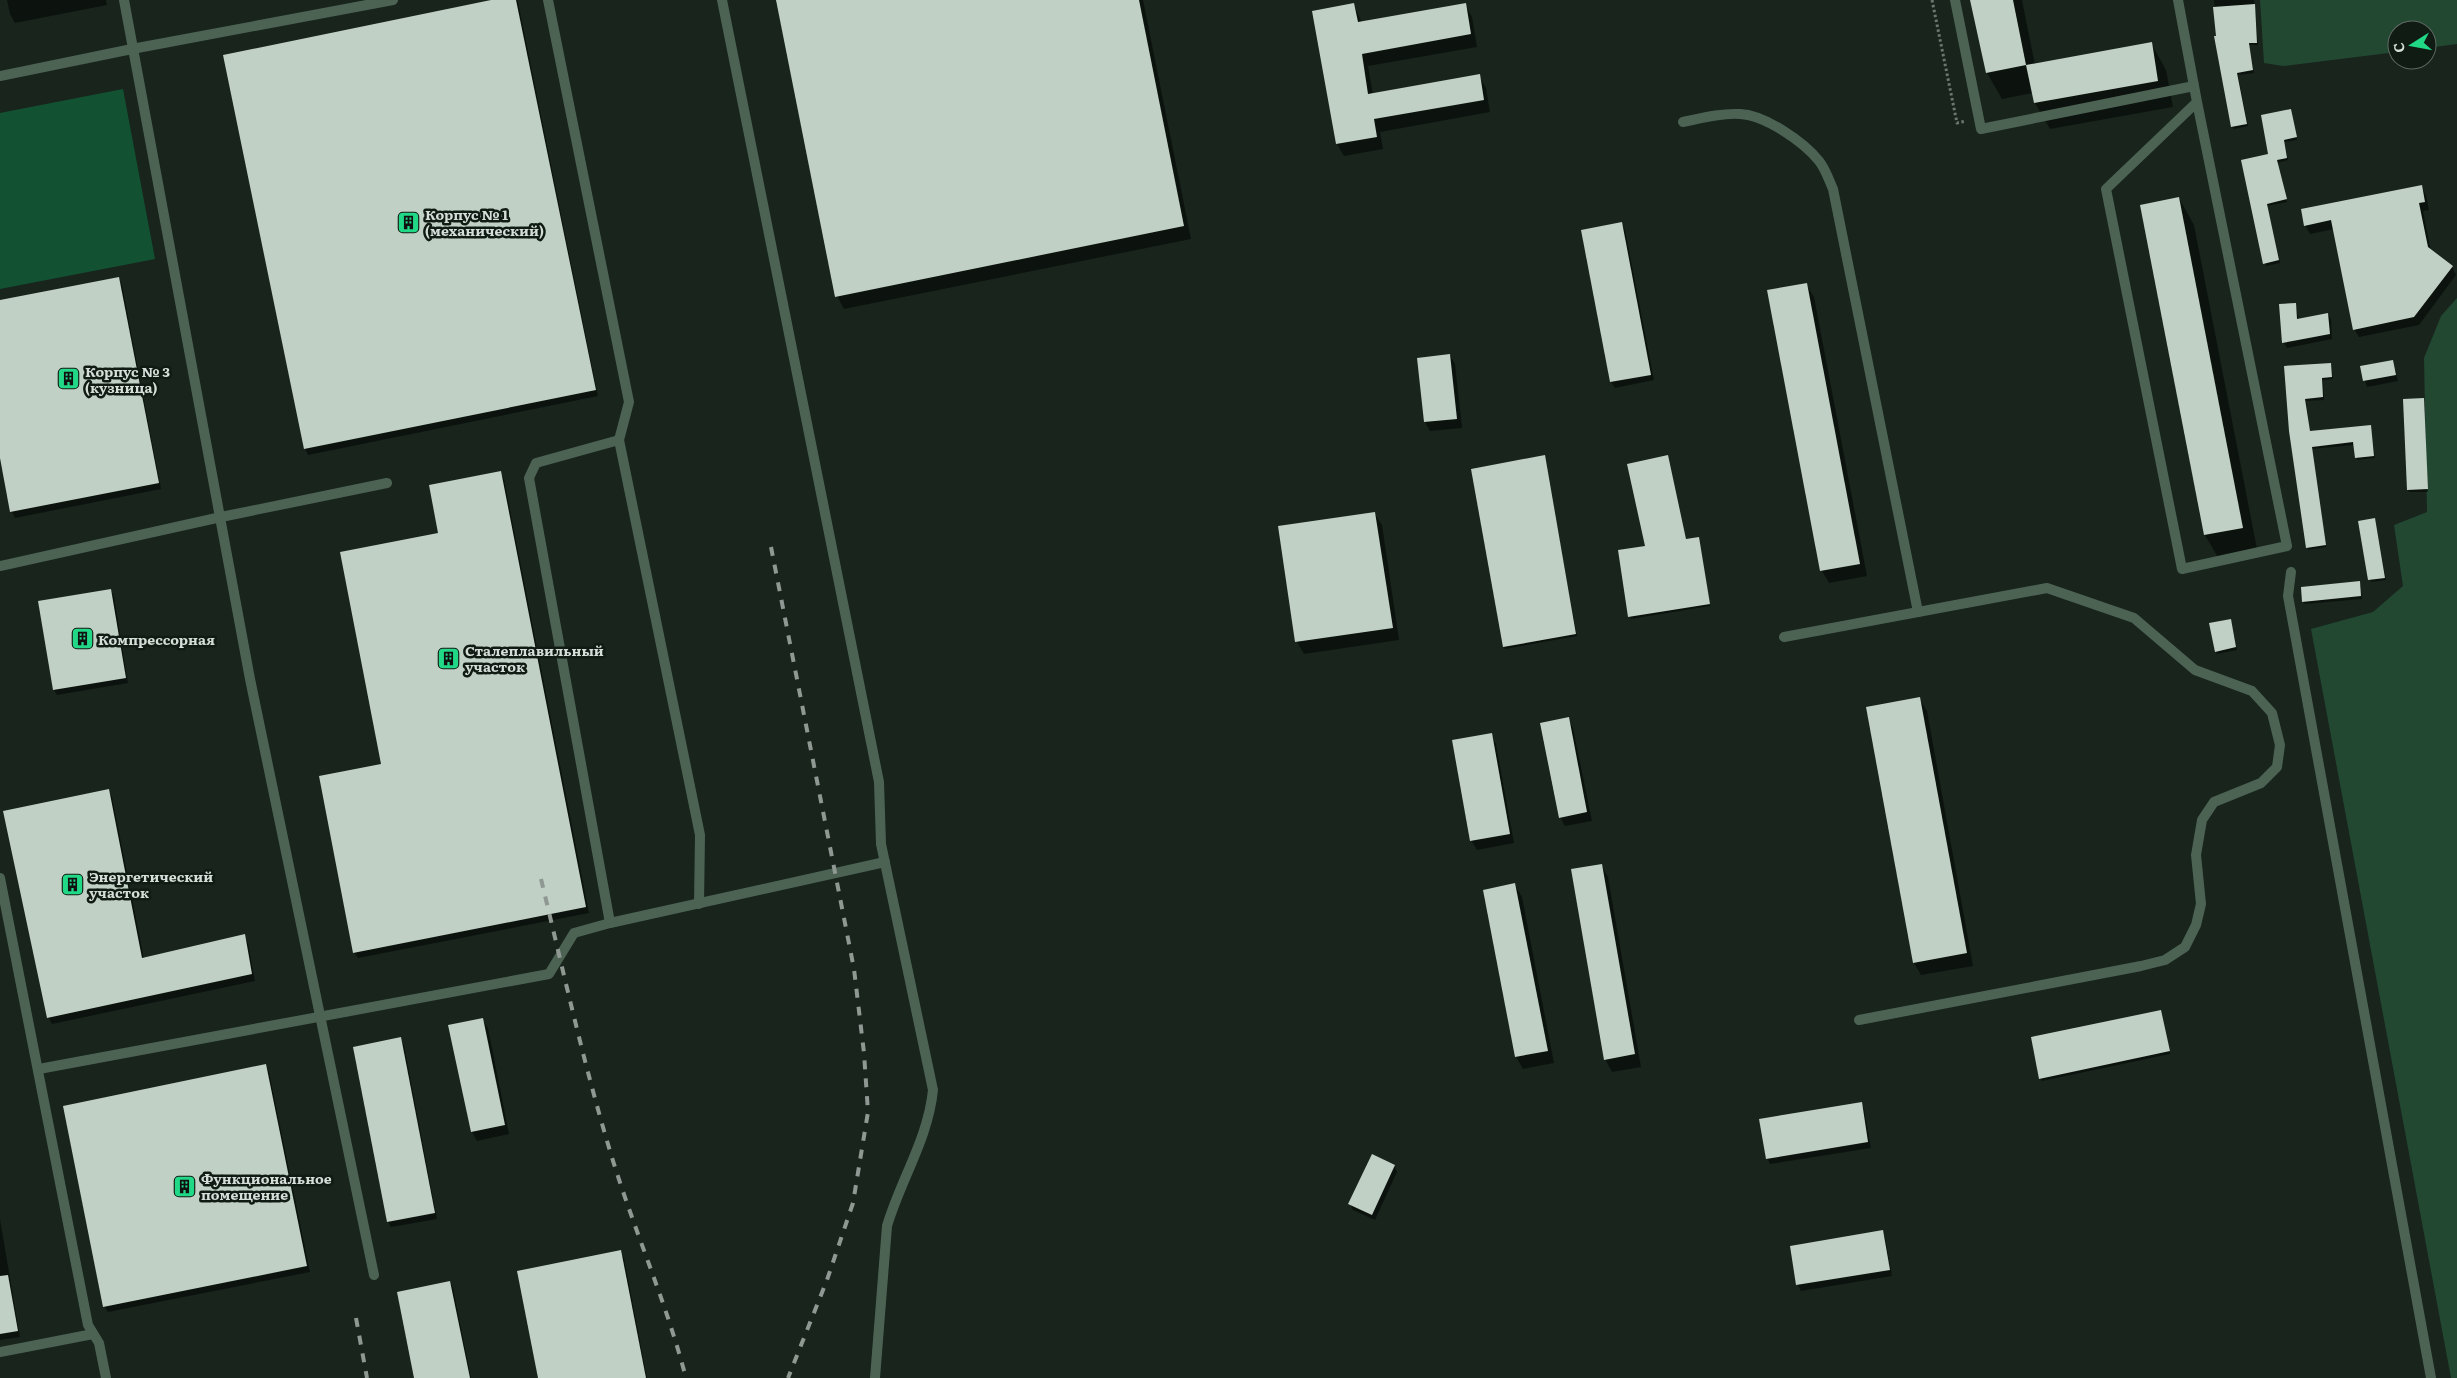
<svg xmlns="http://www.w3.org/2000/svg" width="2457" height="1378" font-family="Literata,serif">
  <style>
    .green { fill: #224832 }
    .forest { fill: #125233 }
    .shadow { fill: #0007 }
    .building { fill: #c0d0c5 }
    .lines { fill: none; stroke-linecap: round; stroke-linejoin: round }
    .path { stroke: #6d7771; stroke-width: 3; stroke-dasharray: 2.5 2.5; stroke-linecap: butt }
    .service { stroke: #4c6354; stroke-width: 10 }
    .rail { stroke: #8f9892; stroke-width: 4; stroke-dasharray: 9 9; stroke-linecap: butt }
    .labels { text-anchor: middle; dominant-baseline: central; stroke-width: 5; stroke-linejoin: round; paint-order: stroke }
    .poi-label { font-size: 14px; font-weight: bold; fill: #d6ded9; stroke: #0f1b13; text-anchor: start }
  </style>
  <rect width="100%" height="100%" fill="#18241c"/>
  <g class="green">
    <polygon points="2260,0 2457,0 2457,44 2427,48 2427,30 2397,30 2397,52 2283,66 2264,63"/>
    <polygon points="2457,298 2457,1378 2451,1378 2311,629 2373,612 2403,586 2394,525 2427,512 2424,358 2441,316"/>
  </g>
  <polygon class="forest" points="123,89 155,259 0,289 0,113"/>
  <g class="shadow">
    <polygon points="7,0 106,0 107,5 15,23 10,14"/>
    <polygon points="497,0 517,0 518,2 598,396 308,455 305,449 224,56"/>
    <polygon points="777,0 1143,0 1191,239 844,309 837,296"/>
    <polygon points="1972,0 2022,0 2035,65 2151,43 2166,70 2173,107 2050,129 2035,103 2033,93 2002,99 1987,73"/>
    <polygon points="2214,0 2254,0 2258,45 2249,45 2254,73 2238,75 2248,126 2234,129 2232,127 2217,37"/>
    <polygon points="1354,5 1362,23 1465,5 1472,17 1477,47 1368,66 1373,95 1479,76 1486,88 1490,112 1380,132 1383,149 1344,156 1337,144 1314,12"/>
    <polygon points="2291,110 2297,140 2284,142 2288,160 2277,163 2287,202 2267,206 2280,263 2266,266 2242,161 2270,155"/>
    <polygon points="2421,186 2426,195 2429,210 2423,211 2431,251 2452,267 2456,275 2419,325 2359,337 2354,329 2334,229 2310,234 2305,225"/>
    <polygon points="2179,198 2194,225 2258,554 2220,561 2205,535 2141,206"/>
    <polygon points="1622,224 1625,230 1654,380 1615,388 1611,382 1583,231"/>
    <polygon points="119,279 122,285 161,489 15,518 12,512 0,451 0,302"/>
    <polygon points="1806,284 1814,297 1867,576 1829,583 1822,571 1768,291"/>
    <polygon points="2295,304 2299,320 2328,314 2331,319 2332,339 2287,348 2284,343 2281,305"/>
    <polygon points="1450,355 1455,364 1462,428 1430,431 1425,422 1418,359"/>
    <polygon points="2393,362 2398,381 2367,387 2361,367"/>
    <polygon points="2331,364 2333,379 2323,380 2324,400 2306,401 2310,432 2370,426 2375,458 2357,460 2354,445 2312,449 2326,547 2308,550 2286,367"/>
    <polygon points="2423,399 2428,492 2409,492 2408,490"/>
    <polygon points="1544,457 1577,636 1505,649 1504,646"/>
    <polygon points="500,473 504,479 589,913 358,958 354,952 383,765 440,534"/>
    <polygon points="1374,513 1382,525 1399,640 1304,654 1297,642 1279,527"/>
    <polygon points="2375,519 2386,580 2371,582 2360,522"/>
    <polygon points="1699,539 1710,606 1631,619 1630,616 1686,541"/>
    <polygon points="2360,583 2362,599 2305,604 2303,602 2302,588"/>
    <polygon points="110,590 114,596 128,683 57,695 54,690"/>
    <polygon points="2231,622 2237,650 2217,654 2216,651"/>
    <polygon points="1919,698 1927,711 1973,966 1921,975 1914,963 1868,708"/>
    <polygon points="1568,718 1573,728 1592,821 1565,826 1560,817"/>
    <polygon points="1491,735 1496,744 1514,843 1477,850 1471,840"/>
    <polygon points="108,790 112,797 144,959 244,936 248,943 255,981 52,1024 48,1017"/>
    <polygon points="1601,865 1608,877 1641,1067 1612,1072 1605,1059"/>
    <polygon points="1515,885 1522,897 1554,1063 1523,1069 1516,1057"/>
    <polygon points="2162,1014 2170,1054 2042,1081 2040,1078"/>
    <polygon points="482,1019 488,1028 509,1134 477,1141 472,1132"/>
    <polygon points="400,1039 404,1045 437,1219 391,1227 388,1222"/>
    <polygon points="266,1066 269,1072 310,1272 108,1312 104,1306"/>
    <polygon points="1861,1103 1864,1109 1871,1148 1770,1164 1767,1158"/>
    <polygon points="1394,1166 1397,1172 1375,1220 1353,1210 1350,1204"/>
    <polygon points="0,1219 20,1337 0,1340"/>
    <polygon points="1882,1231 1885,1237 1892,1276 1801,1291 1798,1285 1791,1247"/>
    <polygon points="620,1252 624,1258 647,1378 539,1378"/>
    <polygon points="450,1282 453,1288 471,1378 416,1378"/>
  </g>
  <g class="building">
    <polygon points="491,0 516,0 596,390 304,449 223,55"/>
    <polygon points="776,0 1139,0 1184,226 835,297"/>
    <polygon points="1970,0 2013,0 2026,65 1986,73"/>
    <polygon points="1354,3 1358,22 1466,3 1471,34 1362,54 1368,94 1480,74 1484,100 1374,119 1377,137 1336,144 1312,11"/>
    <polygon points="2255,4 2257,43 2249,43 2253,70 2237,73 2247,124 2231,127 2214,36 2216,36 2213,7"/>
    <polygon points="2152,42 2158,81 2034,103 2026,65"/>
    <polygon points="2291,109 2297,137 2284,140 2287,158 2277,160 2287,199 2267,204 2279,260 2263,264 2241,160 2268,154 2261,115"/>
    <polygon points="2422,185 2425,202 2419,203 2428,247 2453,266 2414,317 2353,330 2331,220 2304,226 2301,209"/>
    <polygon points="2179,197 2243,528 2204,535 2140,205"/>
    <polygon points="1622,222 1651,375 1610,382 1581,230"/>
    <polygon points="119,277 159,483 10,512 0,458 0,300"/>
    <polygon points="1807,283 1860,564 1820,571 1767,290"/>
    <polygon points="2296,303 2297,319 2328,313 2330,334 2282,343 2279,304"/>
    <polygon points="1450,354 1457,419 1424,422 1417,358"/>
    <polygon points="2393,360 2396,375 2363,381 2360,366"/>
    <polygon points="2331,363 2332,377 2322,378 2323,397 2305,399 2310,431 2371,425 2374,456 2355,458 2353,442 2312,447 2326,545 2306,548 2289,431 2284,366"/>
    <polygon points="2424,398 2428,489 2407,490 2403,399"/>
    <polygon points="1545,455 1576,634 1503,647 1471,469"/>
    <polygon points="1668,455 1686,539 1699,537 1710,604 1628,617 1618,550 1645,546 1627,464"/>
    <polygon points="501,471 586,907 353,953 319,776 381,764 340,552 438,533 429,485"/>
    <polygon points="1375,512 1393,628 1295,642 1278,526"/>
    <polygon points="2375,518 2385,578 2368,580 2358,521"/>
    <polygon points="2360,581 2361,596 2302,602 2301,587"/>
    <polygon points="111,589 126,678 53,690 38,601"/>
    <polygon points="2231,619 2236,647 2215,652 2209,623"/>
    <polygon points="1920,697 1967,953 1913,963 1866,707"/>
    <polygon points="1569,717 1587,812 1559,818 1540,723"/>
    <polygon points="1492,733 1510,834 1470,841 1452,740"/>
    <polygon points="109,789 142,958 245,934 252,974 47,1018 3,811"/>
    <polygon points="1602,864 1635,1054 1604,1060 1571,869"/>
    <polygon points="1515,883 1548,1051 1515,1057 1483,890"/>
    <polygon points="2161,1010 2170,1051 2039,1079 2031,1037"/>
    <polygon points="483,1018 505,1125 471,1132 448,1025"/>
    <polygon points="401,1037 435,1213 387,1222 353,1047"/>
    <polygon points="266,1064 307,1266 103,1307 63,1106"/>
    <polygon points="1862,1102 1868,1142 1766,1159 1759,1119"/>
    <polygon points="1372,1154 1395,1165 1372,1215 1348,1204"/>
    <polygon points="1883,1230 1890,1270 1796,1285 1790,1246"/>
    <polygon points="621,1250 646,1378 538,1378 517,1271"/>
    <polygon points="8,1275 18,1331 0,1334 0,1276"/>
    <polygon points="450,1281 470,1378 414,1378 397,1292"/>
  </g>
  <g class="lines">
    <polyline class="path" points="1932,0 1957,123 1966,121"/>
    <g class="service">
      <polyline points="124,0 250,679 374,1275"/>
      <polyline points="548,0 629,402 619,440 700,835 699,904"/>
      <path d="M722,0l157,782 2,62 52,246c-5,49 -32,89 -46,136l-12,152"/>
      <polyline points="1955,0 1981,129 2194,86 2197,102 2287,546 2182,569 2106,189 2197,102"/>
      <polyline points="2178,0 2194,86"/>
      <polyline points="0,76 132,49 393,0"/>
      <path d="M1683,122c19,-4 38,-9 57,-8 25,1 64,28 79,47 6,7 10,19 14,28l85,423"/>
      <polyline points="0,566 221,517 387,483"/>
      <polyline points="2291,572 2288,596 2431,1378"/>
      <polyline points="1784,637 2047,588 2134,618 2195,670 2252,691 2272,713 2280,745 2277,767 2261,783 2214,802 2202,820 2196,855 2201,904 2196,925 2185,947 2165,960 2141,966 1859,1020"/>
      <polyline points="0,878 88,1325 99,1343 106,1378"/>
      <polyline points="610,923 529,478 536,463 619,440"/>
      <polyline points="39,1069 549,974 574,933 610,923 885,862"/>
      <polyline points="0,1352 93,1334"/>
    </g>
    <g class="rail">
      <polyline points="771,547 854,969 864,1053 868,1112 853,1203 827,1280 788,1378"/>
      <path d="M541,879c22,91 42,182 69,272 23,77 56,150 76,227"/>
      <polyline points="356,1318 367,1378"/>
    </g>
  </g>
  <defs>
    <symbol id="building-square" viewBox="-11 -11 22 22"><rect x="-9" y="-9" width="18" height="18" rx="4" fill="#21d887" stroke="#0f1b13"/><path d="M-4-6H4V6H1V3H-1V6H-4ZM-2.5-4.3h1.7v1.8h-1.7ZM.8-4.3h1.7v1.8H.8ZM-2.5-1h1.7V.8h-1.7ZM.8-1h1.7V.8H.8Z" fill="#111"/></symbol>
  </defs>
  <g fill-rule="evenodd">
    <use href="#building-square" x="396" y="210" width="25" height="25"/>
    <use href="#building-square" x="56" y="366" width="25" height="25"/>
    <use href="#building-square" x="70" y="626" width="25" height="25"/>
    <use href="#building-square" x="436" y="646" width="25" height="25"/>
    <use href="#building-square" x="60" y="872" width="25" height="25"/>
    <use href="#building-square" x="172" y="1174" width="25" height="25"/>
  </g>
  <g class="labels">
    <g class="poi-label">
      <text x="425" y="214">Корпус № 1<tspan x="425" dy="16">(механический)</tspan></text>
      <text x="85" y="371">Корпус № 3<tspan x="85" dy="16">(кузница)</tspan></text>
      <text x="98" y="639">Компрессорная</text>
      <text x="465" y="650">Сталеплавильный<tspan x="465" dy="16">участок</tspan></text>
      <text x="89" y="876">Энергетический<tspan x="89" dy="16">участок</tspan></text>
      <text x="201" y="1178">Функциональное<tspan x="201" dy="16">помещение</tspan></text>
    </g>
  </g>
  <g transform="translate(2412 45) rotate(259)"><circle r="24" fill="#0f1b13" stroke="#5f6962"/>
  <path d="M0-4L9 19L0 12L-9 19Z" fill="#21d887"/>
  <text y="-8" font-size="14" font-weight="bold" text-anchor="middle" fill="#d6ded9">С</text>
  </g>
</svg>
